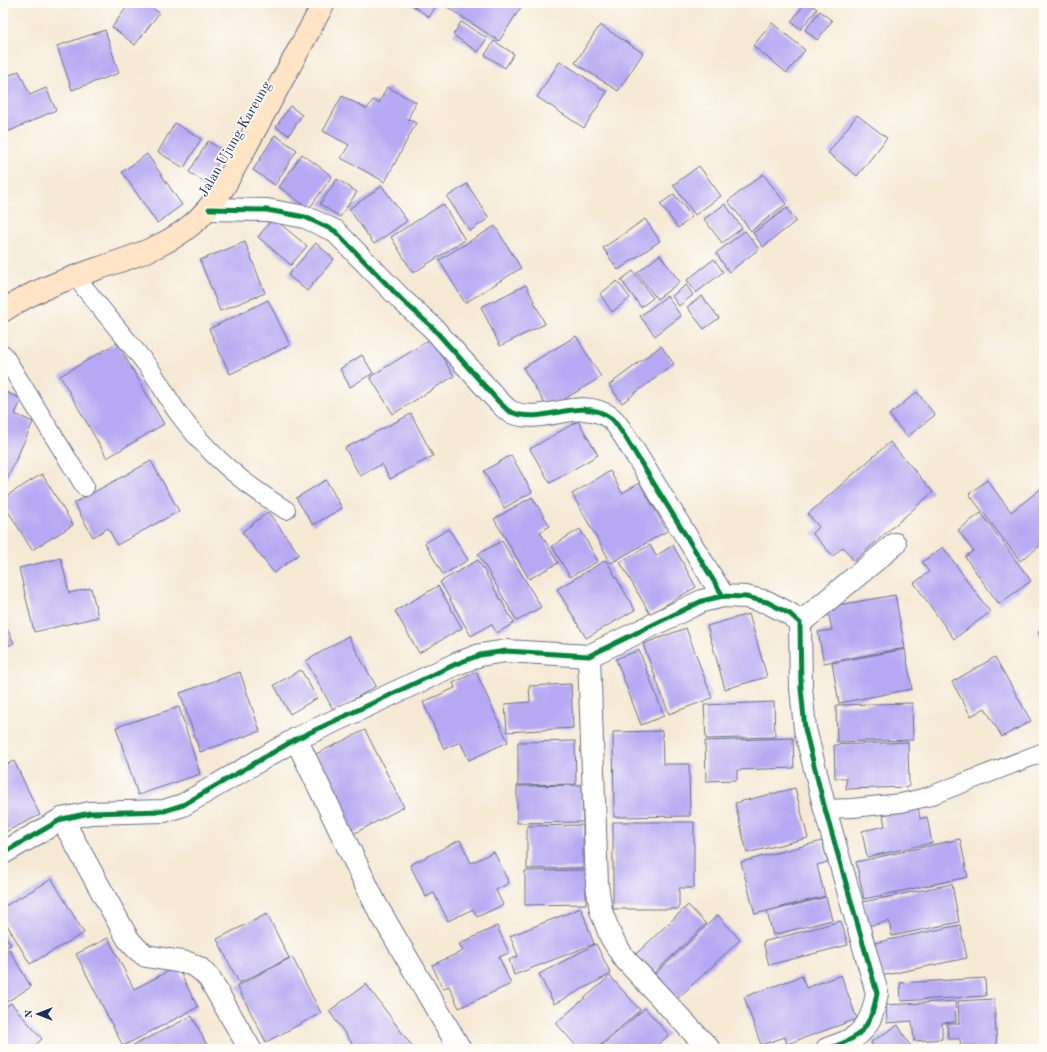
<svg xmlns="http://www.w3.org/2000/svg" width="1047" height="1052" font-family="'Old Standard TT',serif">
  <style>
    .building { fill: #b6a8f3 }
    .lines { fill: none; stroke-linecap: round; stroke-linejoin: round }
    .lane-casing { stroke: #687087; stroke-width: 20 }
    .street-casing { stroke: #687087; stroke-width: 24 }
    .secondary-casing { stroke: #687087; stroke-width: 24 }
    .lane { stroke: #fff; stroke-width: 18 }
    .street { stroke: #fff; stroke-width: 22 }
    .secondary { stroke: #ffe4c6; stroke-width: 22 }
    .cycleway-casing { stroke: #fdfcf7; stroke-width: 8 }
    .cycleway { stroke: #00873e; stroke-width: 5 }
    .labels { text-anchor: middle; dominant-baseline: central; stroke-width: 3.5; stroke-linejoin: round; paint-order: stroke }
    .street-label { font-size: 14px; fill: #1b2f5e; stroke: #fdfcf7 }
  </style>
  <rect width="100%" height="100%" fill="#fdfcf7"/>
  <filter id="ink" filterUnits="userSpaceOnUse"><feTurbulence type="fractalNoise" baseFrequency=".025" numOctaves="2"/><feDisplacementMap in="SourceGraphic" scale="8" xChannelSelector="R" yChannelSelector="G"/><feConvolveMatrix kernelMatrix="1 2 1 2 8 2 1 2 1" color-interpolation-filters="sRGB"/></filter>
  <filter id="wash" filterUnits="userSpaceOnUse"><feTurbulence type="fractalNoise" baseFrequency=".012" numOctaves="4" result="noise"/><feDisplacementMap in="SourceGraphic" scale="16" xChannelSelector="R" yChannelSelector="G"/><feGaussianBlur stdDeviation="0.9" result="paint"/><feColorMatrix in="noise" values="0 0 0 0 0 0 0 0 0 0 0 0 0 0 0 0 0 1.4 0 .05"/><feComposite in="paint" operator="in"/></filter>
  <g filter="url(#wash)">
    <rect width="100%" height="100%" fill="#f6e9d4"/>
    <g id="blocks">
      <g class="building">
        <polygon points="130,3 146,3 159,13 135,45 112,27"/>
        <polygon points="409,3 438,3 429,17"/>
        <polygon points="445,3 522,3 523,4 499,41 444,5"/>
        <polygon points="805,3 808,3 817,9 801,29 791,22"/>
        <polygon points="820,11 832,21 817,40 805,30"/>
        <polygon points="461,22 487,38 478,52 453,35"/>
        <polygon points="772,23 805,50 787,73 753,46"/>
        <polygon points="600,25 643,53 618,91 575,63"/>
        <polygon points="105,30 119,73 72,90 57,46"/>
        <polygon points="494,41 514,54 505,68 485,55"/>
        <polygon points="560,61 607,92 584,128 537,97"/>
        <polygon points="19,71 30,95 46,88 56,110 3,134 3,78"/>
        <polygon points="387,87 416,102 408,119 416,123 385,182 341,158 349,145 323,131 342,96 367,109 373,100 379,103"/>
        <polygon points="290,106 302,115 289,135 276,127"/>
        <polygon points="857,115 887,138 857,176 828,153"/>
        <polygon points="175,123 201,139 184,168 158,152"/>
        <polygon points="275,135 297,150 275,185 253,170"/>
        <polygon points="208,141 225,152 206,183 189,172"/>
        <polygon points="147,154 182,205 157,223 122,172"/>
        <polygon points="302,154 332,176 309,209 279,187"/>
        <polygon points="699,166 721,196 695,215 673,185"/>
        <polygon points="763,174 786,204 751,231 728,201"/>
        <polygon points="337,179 357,192 340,217 320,204"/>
        <polygon points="467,184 489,218 470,231 447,197"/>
        <polygon points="382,186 407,221 374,244 349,209"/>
        <polygon points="674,194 692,217 678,228 660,204"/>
        <polygon points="443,204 465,240 413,273 391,237"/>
        <polygon points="725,204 742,228 722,243 704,219"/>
        <polygon points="787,208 796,221 763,247 753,233"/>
        <polygon points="273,218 307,246 291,265 258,237"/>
        <polygon points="645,219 660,241 618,270 603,248"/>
        <polygon points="495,226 521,268 465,303 439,260"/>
        <polygon points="745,231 759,249 729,272 716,253"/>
        <polygon points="245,242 265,293 220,311 200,260"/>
        <polygon points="316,243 334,259 307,291 288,275"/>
        <polygon points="660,255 680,282 657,299 637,273"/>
        <polygon points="714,259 723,272 696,293 687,280"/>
        <polygon points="633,271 653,298 641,307 621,280"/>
        <polygon points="617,281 630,298 612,312 600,294"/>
        <polygon points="526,285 545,324 500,346 481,307"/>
        <polygon points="686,285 693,295 679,306 672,296"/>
        <polygon points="667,296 681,316 655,336 640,316"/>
        <polygon points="702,296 719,318 704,329 687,307"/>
        <polygon points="268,300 290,345 230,374 209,329"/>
        <polygon points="576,336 601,377 548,409 523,368"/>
        <polygon points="431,339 454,376 393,414 370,377"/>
        <polygon points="117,343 164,424 107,458 60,376"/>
        <polygon points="661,346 674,364 622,403 609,385"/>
        <polygon points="362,355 373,373 350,387 340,369"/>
        <polygon points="3,391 22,399 15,414 33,422 3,488"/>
        <polygon points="917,392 935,415 907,437 889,415"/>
        <polygon points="411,414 433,456 390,479 382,464 360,476 345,448"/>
        <polygon points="578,421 598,455 550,483 530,449"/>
        <polygon points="890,442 933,492 854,561 843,547 833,556 812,533 819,527 808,514"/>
        <polygon points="511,455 532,492 504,508 484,471"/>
        <polygon points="151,461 179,511 117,545 108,528 93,537 74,503"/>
        <polygon points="610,471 622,493 640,483 667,531 611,563 572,494"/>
        <polygon points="42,474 73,525 32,550 3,503 3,498"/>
        <polygon points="326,480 342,508 313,525 296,498"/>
        <polygon points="987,480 1011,512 1042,488 1044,491 1044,543 1020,561 969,494"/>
        <polygon points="532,497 550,526 540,532 558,563 529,579 494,519"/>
        <polygon points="268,512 299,554 274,573 242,532"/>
        <polygon points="981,513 1031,581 999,604 965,557 973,551 958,530"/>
        <polygon points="449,529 468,560 443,575 425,543"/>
        <polygon points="580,529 598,561 570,577 552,546"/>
        <polygon points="502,541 541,607 517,621 478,554"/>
        <polygon points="650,545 656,556 673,545 696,587 650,614 620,562"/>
        <polygon points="943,547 990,612 954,639 914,583 929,572 922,562"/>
        <polygon points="61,558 69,593 91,588 98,617 34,632 19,568"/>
        <polygon points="478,560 514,623 497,633 491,624 471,636 440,582"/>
        <polygon points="606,560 635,610 586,638 557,589"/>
        <polygon points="438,586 462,628 419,653 395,611"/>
        <polygon points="895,595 905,648 824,663 818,632 832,630 827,607"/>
        <polygon points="749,614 767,677 725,689 707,626"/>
        <polygon points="3,621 14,643 3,648"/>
        <polygon points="686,628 712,698 669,714 643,644"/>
        <polygon points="1044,628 1044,642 1038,632"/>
        <polygon points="348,636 376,686 334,711 306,661"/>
        <polygon points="905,649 912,689 839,703 832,663"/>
        <polygon points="639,650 664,716 641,725 616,659"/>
        <polygon points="995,657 1031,721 1002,737 985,708 971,716 952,682"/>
        <polygon points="301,670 317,698 290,714 274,685"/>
        <polygon points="240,672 260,731 200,752 180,693"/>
        <polygon points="476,672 508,742 469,760 460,742 444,749 423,702 455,688 453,683"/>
        <polygon points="571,684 573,728 507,732 505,704 530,702 529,686"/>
        <polygon points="774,702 775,737 706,739 704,705"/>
        <polygon points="912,703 913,740 837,742 836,705"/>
        <polygon points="179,707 200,774 138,795 116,727"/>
        <polygon points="365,730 404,807 353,834 314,755"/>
        <polygon points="662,731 663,764 689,764 690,816 614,817 613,732"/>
        <polygon points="793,738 794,768 737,770 737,780 706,781 705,741"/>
        <polygon points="575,741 576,784 518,785 518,742"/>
        <polygon points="908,742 909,787 846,789 846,778 835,778 834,745"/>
        <polygon points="14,761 40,815 3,833 3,766"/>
        <polygon points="582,785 583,822 517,823 517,786"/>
        <polygon points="795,788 808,838 747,853 735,803"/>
        <polygon points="918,807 920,819 927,817 932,843 867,857 862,831 885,826 883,815"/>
        <polygon points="613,822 694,822 694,888 679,888 679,909 613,909"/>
        <polygon points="583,825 583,868 527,869 527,826"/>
        <polygon points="960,839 968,877 864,899 856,862"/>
        <polygon points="460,840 471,863 494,852 509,883 496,890 503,905 477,917 473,909 448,921 434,893 426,897 410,865"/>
        <polygon points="822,841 828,862 817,865 825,896 755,914 741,862"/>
        <polygon points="586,870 586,904 525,905 525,871"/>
        <polygon points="52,879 84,933 30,964 3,918 3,907"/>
        <polygon points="952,884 959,922 892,936 889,921 868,926 863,902"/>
        <polygon points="826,897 832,920 773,935 767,912"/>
        <polygon points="688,905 706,924 654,973 636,954"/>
        <polygon points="581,908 594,944 514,975 509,960 518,956 510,936"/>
        <polygon points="267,914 289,958 239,983 217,939"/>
        <polygon points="718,915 740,940 677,999 655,974"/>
        <polygon points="841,921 848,945 769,965 763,942"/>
        <polygon points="960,925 967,958 881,976 874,943"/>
        <polygon points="497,926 509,953 499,957 511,984 459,1008 449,986 443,989 432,965 463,951 459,944"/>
        <polygon points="3,932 11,945 3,949"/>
        <polygon points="108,938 134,989 177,967 198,1007 123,1046 76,954"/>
        <polygon points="596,944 611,974 554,1004 539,974"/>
        <polygon points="9,949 31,987 3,1004 3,953"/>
        <polygon points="292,957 321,1013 266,1042 237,986"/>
        <polygon points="841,975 857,1019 787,1044 785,1037 761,1045 744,997 802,976 806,988"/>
        <polygon points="610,976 640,1010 596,1049 579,1049 556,1023"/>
        <polygon points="985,978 986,996 901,1001 900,983"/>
        <polygon points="366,984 414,1049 356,1049 329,1011"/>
        <polygon points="994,999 997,1049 961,1049 960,1039 948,1039 947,1024 959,1024 958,1001"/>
        <polygon points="955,1001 956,1022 942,1023 942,1039 914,1041 912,1021 887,1023 886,1005"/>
        <polygon points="11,1003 42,1039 31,1049 3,1049 3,1009"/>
        <polygon points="645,1008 669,1035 653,1049 598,1049"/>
        <polygon points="192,1016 209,1049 126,1049"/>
        <polygon points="898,1025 912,1049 875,1049 871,1042"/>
      </g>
    </g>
  </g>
  <g filter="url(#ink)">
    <use href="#blocks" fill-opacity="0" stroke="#687087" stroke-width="1"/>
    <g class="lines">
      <defs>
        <g id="lane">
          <path d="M76,277c24,31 50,61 74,92 10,14 18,30 28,44 31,42 64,70 108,97"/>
          <polyline points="3,354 85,487"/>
          <polyline points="825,809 852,808 901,803 927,797 1044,752"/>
        </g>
        <g id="street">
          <path d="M209,209l58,1 38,7 30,14 67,69 31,28 66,74c4,3 8,9 12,10 33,14 68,-17 100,6 5,4 9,12 13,17l99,161"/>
          <polyline points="800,623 895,544"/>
          <polyline points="589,656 597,885 601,911 611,937 624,958 709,1049"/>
          <polyline points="296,739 376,905 460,1049"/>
          <polyline points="62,819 128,939 137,949 146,956 188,963 199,968 209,978 250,1049"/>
          <path d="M3,853l59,-34 28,-6 74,-2 19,-6 113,-66 160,-75 24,-9 26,-4 83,5 113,-55 21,-5 23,1 21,5 23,12 10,9 1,65 4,41 20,80 52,184c-3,18 -8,35 -24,45 -8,5 -18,8 -26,11"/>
        </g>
        <path id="secondary" d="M3,311c33,-23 74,-35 111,-48 27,-9 54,-19 76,-37 14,-11 24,-24 34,-39l100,-184"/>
      </defs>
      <use href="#lane" class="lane-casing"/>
      <use href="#street" class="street-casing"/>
      <use href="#secondary" class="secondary-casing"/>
      <use href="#lane" class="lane"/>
      <use href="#street" class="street"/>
      <use href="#secondary" class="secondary"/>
      <defs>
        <g id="cycleway">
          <path d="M209,209l58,1 38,7 30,14 67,69 31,28 66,74c4,3 8,9 12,10 33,14 68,-17 100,6 5,4 9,12 13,17l99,161"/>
          <path d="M3,853l59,-34 28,-6 74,-2 19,-6 113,-66 160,-75 24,-9 26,-4 83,5 113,-55 21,-5 23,1 21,5 23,12 10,9 1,65 4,41 20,80 52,184c-3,18 -8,35 -24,45 -8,5 -18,8 -26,11"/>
        </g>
      </defs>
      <use href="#cycleway" class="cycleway-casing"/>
      <use href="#cycleway" class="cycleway"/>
    </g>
  </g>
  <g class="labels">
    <g class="street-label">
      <text transform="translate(235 139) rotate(-60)">Jalan Ujung Kareung</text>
    </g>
  </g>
  <rect width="1047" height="1052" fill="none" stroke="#fdfcf7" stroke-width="16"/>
  <g transform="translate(38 1014) rotate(270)" stroke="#fdfcf7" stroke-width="3" paint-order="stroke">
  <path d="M0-3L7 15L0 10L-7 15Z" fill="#1b2f5e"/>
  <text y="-6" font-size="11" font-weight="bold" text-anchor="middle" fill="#1b2f5e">N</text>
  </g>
</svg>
